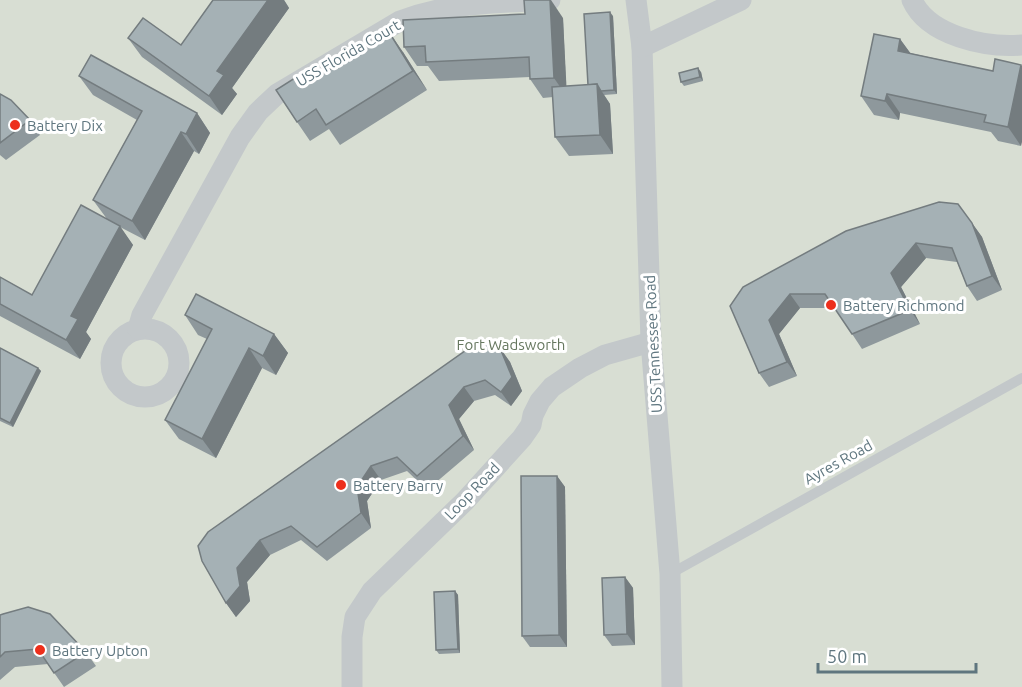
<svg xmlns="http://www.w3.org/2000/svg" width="1022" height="687" font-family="Ubuntu,sans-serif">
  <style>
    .green { fill: #d8ded3 }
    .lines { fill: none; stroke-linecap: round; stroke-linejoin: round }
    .lane { stroke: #c3c8ca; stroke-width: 10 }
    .street { stroke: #c3c8ca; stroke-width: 21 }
    .wall { fill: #8e989c }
    .shaded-wall { fill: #747c7f }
    .building { fill: #a5b1b5; stroke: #747c7f; stroke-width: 1.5 }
    .poi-dot { fill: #ed2f1c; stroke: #fff; stroke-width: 2 }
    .labels { text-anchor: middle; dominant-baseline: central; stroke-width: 6; stroke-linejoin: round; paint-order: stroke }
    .street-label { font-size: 15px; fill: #5f767f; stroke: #fff }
    .poi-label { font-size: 15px; fill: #5f767f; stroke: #fff; text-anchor: start }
    .park-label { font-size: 15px; fill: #66775f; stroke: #fff }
  </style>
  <rect width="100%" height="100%" fill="#f6f6f2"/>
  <rect class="green" x="0" y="0" width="1022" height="687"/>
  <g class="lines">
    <polyline class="lane" points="670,574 1022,378"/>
    <g class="street">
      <polyline points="636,0 642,47 651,342 670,574 672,687"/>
      <path d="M912,0c16,36 74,48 110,45"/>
      <polyline points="642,47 741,0"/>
      <circle cx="145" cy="363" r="34"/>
      <path d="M138,329l4,-14 98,-178 18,-25 19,-18 123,-73c50,-19 97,-18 150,-21"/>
      <polyline points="352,687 352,637 355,617 372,591 465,501 522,438 531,425 533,415 540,401 552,387 580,368 605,355 651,342"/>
    </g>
  </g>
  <g class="wall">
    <polygon points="213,0 284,0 289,8 232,88 237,94 222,115 142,57 128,38 181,45"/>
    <polygon points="613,16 617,94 604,95 610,104 613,154 569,156 555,137 553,97 543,98 530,79 530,77 439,81 428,66 417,66 404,47 563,18 566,86 588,85"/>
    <polygon points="900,39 910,53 993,71 1021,146 998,141 991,132 900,113 899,120 874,115 861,96"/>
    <polygon points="403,52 427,90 340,145 329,129 310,141 297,122 305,86"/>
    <polygon points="701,72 703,81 684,86 681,82"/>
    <polygon points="79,76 197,113 210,133 199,154 194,151 145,240 120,227 133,245 86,332 91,339 80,359 0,316 0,277 32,295 107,219 93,200 137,120 93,95"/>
    <polygon points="0,94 30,120 40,135 6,160 0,155"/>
    <polygon points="972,223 982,237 1002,290 977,301 967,286 957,262 926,258 901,287 920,324 862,349 835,308 800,308 779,334 797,376 769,387 759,373 730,306"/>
    <polygon points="185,315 274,334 288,353 276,375 262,368 216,458 179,439 165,420 207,339 198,335"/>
    <polygon points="0,348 38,368 41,371 13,427 0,421"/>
    <polygon points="500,348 510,362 522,391 511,406 495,395 474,401 459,419 474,450 427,490 407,471 381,480 367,501 371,528 327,561 301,540 270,555 247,582 250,601 236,617 226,603 202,561"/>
    <polygon points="557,476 565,487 567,647 530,647 522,636"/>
    <polygon points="625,577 633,588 635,645 612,646 604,635"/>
    <polygon points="455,591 458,595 460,653 439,654 436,650"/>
    <polygon points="0,615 86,652 96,666 64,687 48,664 15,667 0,680"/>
  </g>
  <g class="shaded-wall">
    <polygon points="268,0 284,0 289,8 232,88 237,94 222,115 209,96 217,71"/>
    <polygon points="550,0 551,0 563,18 567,97 554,78"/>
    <polygon points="610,12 613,16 617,94 614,90"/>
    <polygon points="389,32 403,52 427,90 413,71"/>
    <polygon points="900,39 914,58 898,51"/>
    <polygon points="1021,65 1022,66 1022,142 1021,146 1008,127"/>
    <polygon points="698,68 701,72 703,81 700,77"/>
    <polygon points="597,84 610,104 613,154 600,135"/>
    <polygon points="887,94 900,113 899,120 885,101"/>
    <polygon points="197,113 210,133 199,154 186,134"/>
    <polygon points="181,132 194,151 145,240 132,221"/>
    <polygon points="972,223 982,237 1002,290 992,276"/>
    <polygon points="120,226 133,245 86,332 91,339 80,359 66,340 71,316"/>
    <polygon points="916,243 926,258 901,287 920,324 910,310 891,273"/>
    <polygon points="790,294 800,308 779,334 797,376 787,362 769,320"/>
    <polygon points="274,334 288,353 276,375 263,356"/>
    <polygon points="249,348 262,368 216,458 202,439"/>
    <polygon points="500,348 510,362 522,391 511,406 501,392"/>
    <polygon points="38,368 41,371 13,427 10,423"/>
    <polygon points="464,387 474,401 459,419 474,450 463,436 449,405"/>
    <polygon points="371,466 381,480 367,501 371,528 361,513 357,487"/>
    <polygon points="557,476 565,487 567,647 559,635"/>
    <polygon points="260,540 270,555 247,582 250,601 236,617 226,603 237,568"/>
    <polygon points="625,577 633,588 635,645 627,634"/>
    <polygon points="455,591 458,595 460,653 458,649"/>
  </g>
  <g class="building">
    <polygon points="213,0 268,0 217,71 224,75 209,96 128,38 143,18 181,45"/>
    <polygon points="524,0 550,0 554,78 530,79 529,57 426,62 425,46 404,47 403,20 525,14"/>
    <polygon points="610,12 614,90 601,91 597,84 588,85 584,14"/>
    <polygon points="389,32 413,71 326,125 316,109 297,122 276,90 298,76 304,86"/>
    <polygon points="874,34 900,39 898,51 993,71 995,59 1021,65 1008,127 984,122 986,115 887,94 885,101 861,96"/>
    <polygon points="91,55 197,113 186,134 181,132 132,221 93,200 142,111 79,76"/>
    <polygon points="698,68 700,77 681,82 679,73"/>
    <polygon points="597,84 600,135 555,137 552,87"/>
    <polygon points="0,94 11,100 30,120 0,143"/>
    <polygon points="939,202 958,204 972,223 992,276 967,286 952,248 916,243 891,273 910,310 852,334 825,294 790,294 769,320 787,362 759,373 730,306 743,287 846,231"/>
    <polygon points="81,205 120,226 71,316 78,319 66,340 0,304 0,277 32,295"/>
    <polygon points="196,294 274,334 263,356 249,348 202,439 165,420 212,329 185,315"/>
    <polygon points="484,342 500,348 512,377 501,392 485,380 464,387 449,405 463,436 417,476 397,457 371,466 357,487 361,513 317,547 291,526 260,540 237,568 240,586 226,603 202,561 198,546 208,532 465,351"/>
    <polygon points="0,348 38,368 10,423 0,418"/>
    <polygon points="521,476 557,476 559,635 522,636"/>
    <polygon points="625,577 627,634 604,635 602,578"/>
    <polygon points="455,591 458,649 436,650 434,592"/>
    <polygon points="28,607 50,614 86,652 54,673 38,649 5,652 0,657 0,615 3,614"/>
  </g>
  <g class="poi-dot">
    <circle cx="15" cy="125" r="6"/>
    <circle cx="831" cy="305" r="6"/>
    <circle cx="341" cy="485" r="6"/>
    <circle cx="40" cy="650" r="6"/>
  </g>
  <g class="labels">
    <g class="street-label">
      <text transform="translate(348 53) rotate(-30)">USS Florida Court</text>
      <text transform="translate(653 344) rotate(-93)">USS Tennessee Road</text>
      <text transform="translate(838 462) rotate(-29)">Ayres Road</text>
      <text transform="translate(472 491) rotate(-46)">Loop Road</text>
    </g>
    <g class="poi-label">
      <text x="27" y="125">Battery Dix</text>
      <text x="843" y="305">Battery Richmond</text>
      <text x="353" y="485">Battery Barry</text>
      <text x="52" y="650">Battery Upton</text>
    </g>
    <g class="park-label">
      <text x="511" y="344">Fort Wadsworth</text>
    </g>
  </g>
  <path d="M818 663v9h158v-9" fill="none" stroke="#5f767f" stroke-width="3"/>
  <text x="827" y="663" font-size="18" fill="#5f767f" stroke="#ffffff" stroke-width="4.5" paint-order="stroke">50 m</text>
</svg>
